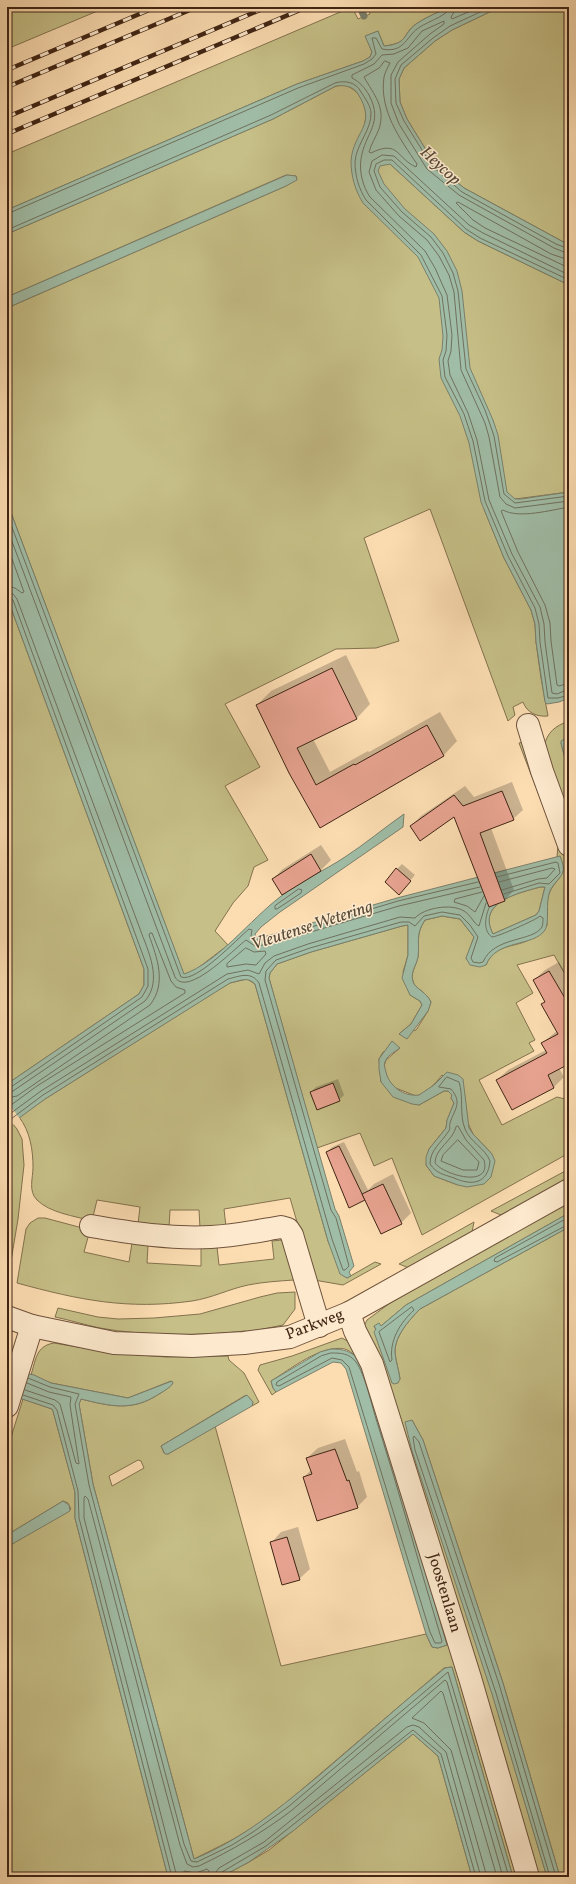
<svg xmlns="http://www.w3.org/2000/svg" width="576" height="1884" font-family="Vollkorn,serif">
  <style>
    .green { fill: #c6bf87; stroke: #83724e; fill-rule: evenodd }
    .water { fill: #a0bda7; stroke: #7a806c; fill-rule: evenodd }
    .pier { fill: #fcddb2 }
    .shadow { fill: #0003 }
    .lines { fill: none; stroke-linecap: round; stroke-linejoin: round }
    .shore { stroke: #70715e; stroke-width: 1 }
    .stream { stroke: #7a806c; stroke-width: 7 }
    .building { fill: #e7a390; stroke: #402514 }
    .minor-casing { stroke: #6f533c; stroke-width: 24 }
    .minor { stroke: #fde9cd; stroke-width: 22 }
    .rail-casing { stroke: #402514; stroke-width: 4.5 }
    .rail { stroke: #fde9cd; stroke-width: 3; stroke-dasharray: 9; stroke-linecap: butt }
    .labels { text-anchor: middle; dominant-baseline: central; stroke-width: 3; stroke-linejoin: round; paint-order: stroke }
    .street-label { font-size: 16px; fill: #402514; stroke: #fde9cd }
    .water-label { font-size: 17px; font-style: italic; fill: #584b39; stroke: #fde9cd }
  </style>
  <rect width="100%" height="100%" fill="#fcddb2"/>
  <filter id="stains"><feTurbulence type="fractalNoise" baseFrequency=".005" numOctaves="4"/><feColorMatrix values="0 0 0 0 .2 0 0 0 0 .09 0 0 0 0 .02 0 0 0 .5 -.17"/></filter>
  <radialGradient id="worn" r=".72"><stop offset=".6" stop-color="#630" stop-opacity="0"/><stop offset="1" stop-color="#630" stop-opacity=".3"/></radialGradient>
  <g class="green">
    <polygon points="7,7 107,7 7,49"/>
    <path d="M352,7l6,12 12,-5 -2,-7h82c-11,5 -24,10 -34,17 -15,11 -6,19 -32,22l-6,-15 -12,5 6,16 -2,5 -7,4 -66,23 -290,126v-56z"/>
    <polygon points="500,7 569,7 569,245 464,188 434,163 407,119 400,102 399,79 404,68 435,41 452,30"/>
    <path d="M344,85c17,5 24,22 21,38l25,41 74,68 14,9 91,44v207l-54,7 -31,10 20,49 27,52 4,14 1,18 5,36 7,38c-11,1 -21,-3 -25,-14l-10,5 2,8 -7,6 -78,-212 -66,29 35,103 -23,7 -40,1 -111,55 35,63 -35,19 43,74 -14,7 -6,19 -15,17 -18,28 13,14 -34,26 -10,4 -177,-473v-194l279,-122 11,-8 -1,-2 -10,-1 -279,122v-63l266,-115 63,-33z"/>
    <polygon points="7,597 144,969 144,985 139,994 7,1084"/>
    <path d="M569,721v15l-8,7 8,31v58l-25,-85c3,-15 11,-21 25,-26z"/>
    <path d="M523,742l4,3 42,114v122l-15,-26 -37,10 16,28 -17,10 19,37 -6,3 5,8 -55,29 23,45 55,-28 12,3v53l-147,82 -30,-77 -18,8 -14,-33 -43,15 -48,-170 1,-5 7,-9 34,-12 91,-26 6,-1v30l-5,17 7,23 10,6 2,4 -11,19 -12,10 17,-4 12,-19 3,-9c-5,-10 -13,-12 -17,-18 -5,-11 2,-17 4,-27 2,-16 -3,-22 7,-37l17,-4 18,3 14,18 -8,22 20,6c8,-21 27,-17 43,-25 6,-3 12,-10 18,-14 0,-10 -2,-20 1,-29 5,-19 21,-18 12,-40h-3l1,-12 -39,-102zM400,1048l-14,12 -2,6 3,12 6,9 23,9c10,-2 20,-13 26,-21l24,31v13l7,15 19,20 -34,31 -24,-9 -8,-11 3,-16 17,-21 1,-7 7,-18 -3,-5 1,-3 -4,-4h-4l-25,14 -38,-23 -2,-23 4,-7z"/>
    <path d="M540,887h5l-6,24 -3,4 -43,19c-17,-32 26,-41 47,-47z"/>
    <path d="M247,979l8,5 73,257 16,34 3,3 28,-16 6,2 -38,21 -29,-5 -24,-82 -66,11 2,18 -26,1 -1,-18h-29l-1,18 -31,-4 2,-17 -43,-7 -5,21c-17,-5 -42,-8 -55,-21 -9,-9 -4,-22 -4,-33 0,-17 -3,-36 -14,-50l26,-18 168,-106 17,-10z"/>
    <polygon points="12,1123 17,1129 22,1139 24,1165 18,1219 8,1279 7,1127"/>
    <polygon points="569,1169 569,1179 501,1215 491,1211"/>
    <path d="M569,1201v12l-163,92 -25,21h-7l26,53c-1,-8 -4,-17 -5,-26 -1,-16 14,-33 25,-44l149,-82v650h-9l-57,-194 -80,-243 -11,-20 135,457h-13l-171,-549 4,-8 23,-17 151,-88z"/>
    <path d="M38,1218h7l45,12 -6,22 45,10 3,-19 16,2 -1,18 54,3v-18l16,-1 2,18 55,-6 -2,-18 10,-1 12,40c-15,1 -31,2 -46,5 -19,4 -36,13 -56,16 -64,9 -113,-1 -175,-18l9,-54 4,-6z"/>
    <polygon points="474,1222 472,1232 409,1268 399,1264"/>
    <path d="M295,1292v17l-12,16 -35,7 -3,-1c-42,5 -103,5 -145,-3 -15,-3 -30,-8 -45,-11l3,-9 40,9 20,2 36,-1 46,-4 60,-17 17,-4z"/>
    <path d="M342,1338l16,9 10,19 103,326 53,185h-11l-61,-210 -8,1 -159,136 -34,25 -21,12 -36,18 -101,-375 -14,-80 2,-5c29,7 51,13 78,-5 4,-3 11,-6 14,-11l-2,-2 -43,17 -77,-15 -20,-8c5,-16 5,-29 23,-32l59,10 53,4 62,-1 1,4 15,13 15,29 -7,4 1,-4 -7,-7 -85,51 3,7 4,1 47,-28 66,240 145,-32 6,13 6,1 9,-3 -59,-201 -28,-84c-5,-4 -9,-9 -15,-11 -24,-5 -54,20 -74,32l2,7 3,4 -4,3 -14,-25 2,-5 32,-9zM138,1460l3,1 3,7 -32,18 -3,-10z"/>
    <polygon points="23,1399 52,1409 53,1411 75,1492 75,1518 168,1877 7,1877 7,1547 71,1509 68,1503 63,1501 7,1535 7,1450"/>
    <polygon points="413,1734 438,1756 472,1877 221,1877 249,1862 269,1850"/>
  </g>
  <g class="water">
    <path d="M450,7h50l-48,23 -17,11 -31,27 -5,11 1,23 7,17 27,44 30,25 105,57v40l-91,-44 -14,-9 -74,-68 -10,2 -2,5 6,13 21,25 29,25 13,17 10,20 5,20 8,77 23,52 5,15 9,57 8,7h6l48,-7v206l-10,4 -12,2 -2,-2 -9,-60 -1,-18 -4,-14 -27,-52 -23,-56 -12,-59 -9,-27 -19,-38 -2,-19 3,-9 1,-14 -4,-38 -21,-41 -55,-54c-8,-13 -12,-27 -12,-42 2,-30 27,-35 7,-67 -5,-8 -13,-9 -22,-8l-63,33 -266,115v-24l290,-126 66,-23 7,-4 2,-5 -7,-16 13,-5 6,15c24,-2 18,-11 32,-22 10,-7 23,-12 34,-17z"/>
    <polygon points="287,175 296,176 297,180 286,186 7,308 7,297"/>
    <path d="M7,502l177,472c33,-11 67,-55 96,-77 20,-16 44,-26 65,-40 20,-13 39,-29 59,-43l-1,13 -123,85 -19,15 -6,7 1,3 11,-1 130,-38 163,-42c9,21 -2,19 -10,35 -5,12 0,31 -5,39 -11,17 -49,9 -59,35l-6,2 -10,-2 -4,-7 8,-21 -14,-18 -18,-3 -17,4c-10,15 -5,21 -7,37 -2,10 -9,16 -4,27 4,6 12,8 17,18l-3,9 -21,28 -8,-5 12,-10 11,-19 -2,-4 -10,-6 -8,-17 6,-23v-30l-6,1 -91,26 -34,12 -7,9 -1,5 66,231 4,7 15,50 -5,6 2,4 -4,2 -7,-4 -12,-33 -73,-257c-7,-8 -16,-3 -25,-1l-185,116 -38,28v-43l132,-90 5,-9v-16l-137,-372zM540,887h5l-6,24 -3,4 -43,19c-17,-32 26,-41 47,-47z"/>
    <polygon points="569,736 569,774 561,743 561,741"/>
    <path d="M392,1041l8,7c-4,3 -12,7 -14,12 -3,4 -1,8 0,12 3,14 18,25 33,23l15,-10 13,-13 11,3 5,4 6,49 4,6 19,20 3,7 -4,16 -7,7 -17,3 -9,-2 -24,-9 -8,-11v-8l3,-8 17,-21 1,-8 7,-17 -3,-5 1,-3 -4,-4h-4l-25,14 -7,-1 -19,-7 -12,-15 -2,-13v-10z"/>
    <path d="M569,1213v14l-149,82c-11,11 -26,28 -25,44 1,9 4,18 5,26l-2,4 -4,1 -2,-1 -18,-51 2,-3 -2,-3 5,-3 2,3 25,-21z"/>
    <path d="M331,1349c13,0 19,2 29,11l28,84 59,201 -9,3 -6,-1 -6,-13 -80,-265 -5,-6 -8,-1 -57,30 -3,-4 -2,-7 49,-29z"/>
    <path d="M7,1369l27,6 17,8 77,15 44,-17 1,2c-3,5 -9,8 -14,11 -27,18 -49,12 -78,5l-2,5 14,80 101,375c49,-20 88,-53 128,-86 41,-35 81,-71 123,-105l7,-1 61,210h-41l-34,-121 -25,-22 -120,97 -44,31 -28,15h-53l-93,-359v-26l-22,-81 -1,-2 -45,-15z"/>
    <polygon points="247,1395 253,1402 252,1406 168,1454 165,1454 161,1446"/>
    <polygon points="412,1420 423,1440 503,1683 560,1877 547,1877 492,1694 412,1451 405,1422"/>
    <polygon points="63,1501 69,1505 70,1511 7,1547 7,1535"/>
  </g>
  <polygon class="pier" points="7,1101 20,1119 13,1125 7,1117"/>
  <g class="shadow">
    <polygon points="346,655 370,704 357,718 313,739 330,772 368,751 369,752 440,712 457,741 444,755 321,826 257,705 271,691"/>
    <polygon points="512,782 523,810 513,819 491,828 514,890 505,900 455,816 411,826 421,816 465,786 474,797"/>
    <polygon points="321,845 331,860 321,870 282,894 273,879 283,869"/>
    <polygon points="402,864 415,875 404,888 397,869"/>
    <polygon points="559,962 569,979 569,1063 559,1068 564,1077 554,1087 512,1109 497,1080 508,1070 546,1050 542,1043 557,1031 543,1004 546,1001 534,980 545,970"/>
    <polygon points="338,1079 344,1095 339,1100 311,1092 316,1087"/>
    <polygon points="344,1142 368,1190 374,1184 393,1174 411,1213 401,1223 365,1199 327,1152 332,1147"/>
    <polygon points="345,1439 357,1472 359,1471 367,1497 357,1507 304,1477 311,1470 307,1458 318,1448"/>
    <polygon points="298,1527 310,1569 299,1579 271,1543 281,1532"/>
  </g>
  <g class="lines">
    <g class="shore">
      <polyline points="455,7 454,12 451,17 452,19 480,7"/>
      <polyline points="491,7 450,26 433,38 401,65 395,79 396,103 404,121 432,166 462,192 556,244 569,249"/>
      <path d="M385,61l5,2c-2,4 -5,9 -6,14 -5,33 16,62 33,87l-1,3c-19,-8 -17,-28 -45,-14l-2,-1c2,-8 7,-15 10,-23 7,-22 -5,-34 -15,-52l15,-9z"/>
      <path d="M7,214l291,-126 66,-24 8,-5 4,-5 -4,-16h4l6,11c23,5 25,-15 38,-22 7,-5 29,-12 30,-20"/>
      <path d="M7,230l264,-115 64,-32c10,-3 21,-1 26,9 4,6 9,13 10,20 1,18 -15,32 -16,50 0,14 4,27 11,38l55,55 21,41 5,39 -1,16 -3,9 2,17 19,37 9,27 12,60 23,55 27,52 4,16 1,18 8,56h10l11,-3"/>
      <path d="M569,254l-15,-6 -95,-53 -32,-26 -28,-45 -8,-21v-28l7,-13 32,-28 14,-10v-3l-22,10 -14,17 -14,6 -12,1 -8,9 -22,11v3c8,4 13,10 17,17 15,29 -4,37 -8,64 -2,13 2,28 9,38l55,54 10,17 12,27 5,40 -1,16 -3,10 2,14 18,38 9,27 12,60 23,54 28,53 4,17 1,18 7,51 5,1 12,-5"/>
      <polyline points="569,260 551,254 458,202 456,203 473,220 485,228 569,268"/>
      <polyline points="569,275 483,233 469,225 394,156 382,155 372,161 369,172 376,190 399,216 427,240 439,256 449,275 454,292 461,370 485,423 489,437 500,497 506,504 515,508 569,501"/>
      <polyline points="569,280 480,238 466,229 392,160 384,160 376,164 374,171 380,187 402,212 431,237 443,253 453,273 458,291 466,369 485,410 494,436 504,494 515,503 569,496"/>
      <path d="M569,507c-18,3 -50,12 -66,3l-2,1 17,41 27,53 5,18 1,18 6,44 2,1 10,-3"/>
      <path d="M7,514l174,463c15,6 56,-38 68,-48l3,1 -1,6 3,4h14l130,-39 80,-19"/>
      <path d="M7,528l168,449c12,21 59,-28 71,-37l9,6 15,-2 129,-38 81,-19"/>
      <polyline points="7,545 24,592 22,593 15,588 7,586"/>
      <path d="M7,592l6,2 4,5 123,330c8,22 23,51 5,72l-132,90 -6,1"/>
      <polyline points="7,597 13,600 148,969 148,986 142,997 11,1087 7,1087"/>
      <polyline points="497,877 556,862 558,863 560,873 549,884 539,883 504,894"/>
      <polyline points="499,882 552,868 555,869 547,878 538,879 502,890"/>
      <polygon points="299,889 302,890 301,893 277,909 275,909 275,906"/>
      <polyline points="482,892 455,899 454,902 467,906 475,912 484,896"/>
      <polygon points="246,948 254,952 265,951 266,954 256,965 246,964 227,967 227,964"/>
      <path d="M447,1077l12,5c5,15 0,32 6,47 5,13 20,19 25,32 -2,23 -18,25 -36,17 -11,-4 -17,-4 -24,-14 0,-14 11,-21 18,-32 3,-3 1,-5 2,-9 4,-13 13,-20 1,-34l-12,-2z"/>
      <path d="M7,1098l10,-2 133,-91c17,-22 7,-47 -1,-70l1,-2h2l19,48 5,6 9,3v3l-148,93 -30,22"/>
      <path d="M7,1116l34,-25 186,-117 21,-4 11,4 6,-11 9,-7 34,-12 92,-27 15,1c9,-10 36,-15 49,-7 7,4 9,12 15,15l7,-23"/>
      <path d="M7,1122l36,-27 185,-116c12,-3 23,-8 31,4l73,256 11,31h2l4,-4 -13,-48 -5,-8 -66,-230 1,-9 10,-11 34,-12 91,-26h8l6,4 9,-10 18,-4 18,3 10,10 8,12 -7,21 2,4 6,1 4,-1c11,-26 50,-20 59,-35 1,-3 1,-6 1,-9l-3,-2c-4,4 -43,21 -48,21 -9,-6 -7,-20 -3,-29"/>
      <path d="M458,1126l8,14 18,20c8,29 -40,15 -49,3 0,-15 18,-22 21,-36z"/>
      <polygon points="458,1140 479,1162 477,1170 463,1170 441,1161 443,1155"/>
      <polyline points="569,1217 495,1258 494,1261 497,1262 569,1224"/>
      <path d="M412,1307l2,3c-14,13 -25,31 -22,50l-2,2 -11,-30z"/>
      <path d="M331,1353c10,0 18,0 25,9 9,12 16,45 21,60 23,72 43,146 65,219l-1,2h-6l-5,-11 -81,-265 -7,-7 -10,-2 -53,28 -3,-1 1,-3 44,-26z"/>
      <polyline points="28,1378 50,1387 79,1394 75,1404 89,1485 184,1844 191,1861 197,1862 232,1845 253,1832 288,1807 448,1672 509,1877"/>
      <polyline points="25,1390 55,1400 60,1404 76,1463 79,1464 70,1405 71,1397 49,1392 27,1383"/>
      <polyline points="23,1395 53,1405 57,1410 78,1491 79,1518 172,1877"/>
      <path d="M177,1877l-93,-359v-20l1,-2 3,3 92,346 7,19 6,3 6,-1c33,-16 63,-33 92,-55l154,-131 2,2 56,195"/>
      <polyline points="183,1877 184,1871 196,1873 207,1869 209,1871 209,1877"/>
      <polyline points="215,1877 216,1872 219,1868 264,1842 407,1727 413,1725 419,1727 446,1752 481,1877"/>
      <polyline points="220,1877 222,1872 266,1846 413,1730 441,1754 476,1877"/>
      <polyline points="487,1877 451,1750 424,1723 412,1718 441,1691 443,1693 497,1877"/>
      <polyline points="550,1877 496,1693 415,1450 413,1438 414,1436 419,1442 499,1684 556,1877"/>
    </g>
    <polyline class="stream" points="360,7 364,16"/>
  </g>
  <g class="building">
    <polygon points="332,668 357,719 297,748 316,785 354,764 355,765 427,725 444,756 320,828 289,773 256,705"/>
    <polygon points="502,791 514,820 480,833 505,901 489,907 454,817 420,841 410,826 454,795 463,806"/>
    <polygon points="311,854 321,871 282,895 272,879"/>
    <polygon points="396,868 411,881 399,895 385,882"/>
    <polygon points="549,971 569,1005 569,1064 548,1075 554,1088 512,1110 496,1080 547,1053 541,1043 558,1034 541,1004 545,1002 533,980"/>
    <polygon points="333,1083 340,1101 317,1110 310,1092"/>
    <polygon points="339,1146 365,1200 349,1208 326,1152"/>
    <polygon points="383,1184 402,1224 381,1234 362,1194"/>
    <polygon points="335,1449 347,1481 349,1480 358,1508 317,1521 303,1477 312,1474 306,1458"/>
    <polygon points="287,1537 300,1580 282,1585 270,1542"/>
  </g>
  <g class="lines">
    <defs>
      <g id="minor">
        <polyline points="528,725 542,771 569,845"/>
        <path d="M91,1226c40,7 79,13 120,11 24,-1 47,-6 70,-10l7,2 4,6 27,91"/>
        <polyline points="349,1313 355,1331 372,1364 470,1678 528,1877"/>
        <polyline points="7,1317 32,1326 114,1343 192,1346 244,1343 290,1337 349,1313 569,1190"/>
        <polyline points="7,1406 32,1326"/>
      </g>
    </defs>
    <use href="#minor" class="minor-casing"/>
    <use href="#minor" class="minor"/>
    <defs>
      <g id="rail">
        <polyline points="7,70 156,7"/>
        <polyline points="7,87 197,7"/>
        <polyline points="7,117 267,7"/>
        <polyline points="7,134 307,7"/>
      </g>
    </defs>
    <use href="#rail" class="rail-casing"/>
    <use href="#rail" class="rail"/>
  </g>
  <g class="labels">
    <g class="street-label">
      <text transform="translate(315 1325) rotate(-21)">Parkweg</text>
      <text transform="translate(444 1593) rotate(73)">Joostenlaan</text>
    </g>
    <g class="water-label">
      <text transform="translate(440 166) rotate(43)">Heycop</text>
      <text transform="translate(312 926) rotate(-18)">Vleutense Wetering</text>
    </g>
  </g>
  <rect width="576" height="1884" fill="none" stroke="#fcddb2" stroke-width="24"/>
  <rect x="8" y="8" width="560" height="1868" fill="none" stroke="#402514" stroke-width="2"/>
  <rect x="12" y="12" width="552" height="1860" fill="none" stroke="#402514"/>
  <rect width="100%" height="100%" filter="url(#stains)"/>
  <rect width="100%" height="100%" fill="url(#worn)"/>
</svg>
